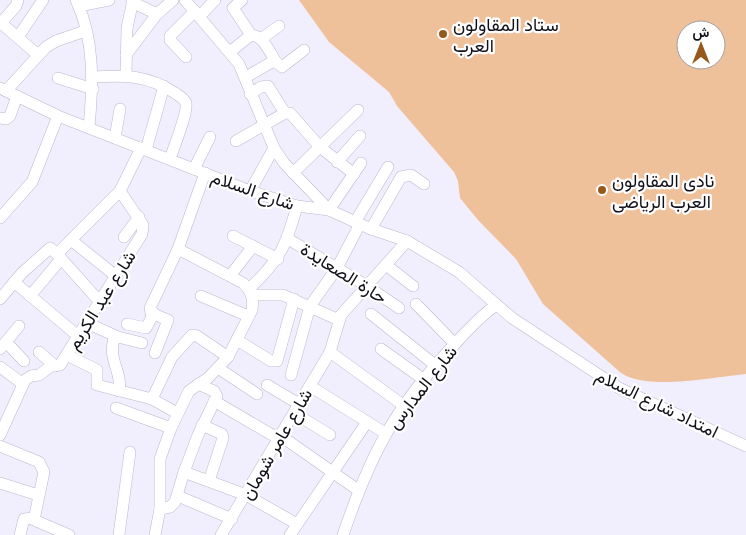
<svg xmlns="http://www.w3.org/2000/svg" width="746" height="535" font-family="Raleway,Vazirmatn,sans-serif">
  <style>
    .green { fill: #efc19b; fill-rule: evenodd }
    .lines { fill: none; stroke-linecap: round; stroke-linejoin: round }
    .minor-casing { stroke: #bdb7d0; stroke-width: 12 }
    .minor { stroke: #fff; stroke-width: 11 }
    .poi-dot { fill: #96591b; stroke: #fff; stroke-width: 2 }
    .labels { text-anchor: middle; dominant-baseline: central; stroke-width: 4.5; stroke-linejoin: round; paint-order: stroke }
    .poi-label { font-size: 18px; fill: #121019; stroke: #fff; text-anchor: start }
    .street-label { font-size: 18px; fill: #121019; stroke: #fff }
  </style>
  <rect width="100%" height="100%" fill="#f1eefd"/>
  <path class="green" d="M299,0h447v374c-32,3 -99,17 -125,-1l-78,-69 -27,-45 -38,-39 -18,-22 -2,-17 -4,-9 -57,-66 -8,-14 -60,-50zM686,30h30v30h-30z"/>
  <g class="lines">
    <defs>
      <g id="minor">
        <path d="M76,0c19,40 17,85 13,127"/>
        <polyline points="185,0 239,64 274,148 284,163 329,210 361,163"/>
        <polyline points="242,0 233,8 251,35"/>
        <polyline points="132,2 157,14"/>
        <polyline points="79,6 109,0"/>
        <polyline points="200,16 215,0"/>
        <polyline points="1,23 38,55"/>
        <polyline points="0,24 16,6 18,0"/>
        <path d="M251,35c12,0 19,18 25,27"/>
        <polyline points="18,37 43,0"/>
        <polyline points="261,39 279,26"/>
        <polyline points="231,51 251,35"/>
        <polyline points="126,55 157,14 173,0"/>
        <polyline points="186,57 170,40 170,36 195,11"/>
        <polyline points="126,74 127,28 133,0"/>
        <path d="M93,77c31,-2 55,-2 82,16 4,3 9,5 11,10 2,10 -13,46 -16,56"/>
        <polyline points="246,77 272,62 276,62 282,67 304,50"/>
        <polyline points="58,78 93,89"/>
        <polyline points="0,88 58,116 250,191 297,206 329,210 371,229 407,241 459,272 512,318 619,388 746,446"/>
        <polyline points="6,91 46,47 56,41 85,31"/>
        <polyline points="250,94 261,87 268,86 285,113"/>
        <polyline points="0,118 6,119 10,116 17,96"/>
        <polyline points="115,138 120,109"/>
        <polyline points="236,141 285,113 290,113 320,147 354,174"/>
        <polyline points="146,150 164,86"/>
        <polyline points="337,162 360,136"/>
        <polyline points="194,169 210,137"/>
        <polyline points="293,173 358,110"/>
        <polyline points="250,191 274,148"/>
        <polyline points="0,218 32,182 58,116"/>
        <polyline points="355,222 388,167"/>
        <polyline points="371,229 401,177 411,175 424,184"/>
        <polyline points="233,236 278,259"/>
        <polyline points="124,237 139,217"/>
        <polyline points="288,239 367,286 399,308"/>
        <polyline points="71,240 116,276"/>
        <polyline points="57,254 100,302"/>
        <polyline points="386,265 413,286"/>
        <polyline points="230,276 253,246"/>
        <polyline points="14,282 78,336"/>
        <path d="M249,289c31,-29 37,-43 48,-83"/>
        <polyline points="252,295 283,295 339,320"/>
        <polyline points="30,296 61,259"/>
        <polyline points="201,296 248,316"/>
        <polyline points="0,299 22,273 50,248 57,254 120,191"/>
        <polyline points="416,304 455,344"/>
        <polyline points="371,314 435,365"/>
        <polyline points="87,323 118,337 142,343"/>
        <polyline points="127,324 146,328 154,313"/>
        <path d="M115,336c-9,23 8,35 4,55"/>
        <polyline points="237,340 271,361 277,361 294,299"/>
        <polyline points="6,342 24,361"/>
        <polyline points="0,349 19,326"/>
        <polyline points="381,349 423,379"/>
        <polyline points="39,352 55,366"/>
        <polyline points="330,352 403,405"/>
        <polyline points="155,353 168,320 151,313 150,308 178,249 205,173"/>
        <polyline points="67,355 97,370 97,385 152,399 177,413"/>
        <polyline points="0,367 23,384"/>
        <polyline points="218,368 257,394"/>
        <polyline points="291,375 310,306 337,268 360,224"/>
        <polyline points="267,385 299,404"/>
        <polyline points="310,386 385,433"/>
        <polyline points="152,399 172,357 192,335 197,336 228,357"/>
        <polyline points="214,401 279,439"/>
        <polyline points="116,408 171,428"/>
        <polyline points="294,413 330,435"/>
        <polyline points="202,425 222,434 223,438 209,481"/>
        <polyline points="0,435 25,380 31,376 39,375 51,366 60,365 142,234 143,225 120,191 141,148"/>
        <polyline points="281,436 358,490"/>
        <polyline points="0,446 39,462 44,472 34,520 69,535"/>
        <polyline points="184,472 246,495 297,524"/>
        <polyline points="0,483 38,495"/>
        <polyline points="178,496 232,519"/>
        <polyline points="160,509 170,507 175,502 184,472 198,435 217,396 214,391 198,384"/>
        <polyline points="20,535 24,519 34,518"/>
        <polyline points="119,535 130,452"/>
        <path d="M155,535l5,-26v-50l11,-31 18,-37 19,-13 20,-21 24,-47c2,-12 -1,-19 -9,-27l-65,-34"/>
        <polyline points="221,535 330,352 341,315 407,241"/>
        <polyline points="290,535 367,422"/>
        <path d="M343,535c27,-80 52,-128 111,-190 13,-14 25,-28 41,-39"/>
      </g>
    </defs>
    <use href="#minor" class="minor-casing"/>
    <use href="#minor" class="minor"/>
  </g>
  <g class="poi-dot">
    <circle cx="443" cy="34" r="5"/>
    <circle cx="602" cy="190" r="5"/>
  </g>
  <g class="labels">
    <g class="poi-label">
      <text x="453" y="24">ستاد المقاولون<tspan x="453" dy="21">العرب</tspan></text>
      <text x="612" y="180">نادى المقاولون<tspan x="612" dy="21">العرب الرياضى</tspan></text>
    </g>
    <g class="street-label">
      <text transform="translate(253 190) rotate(19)">شارع السلام</text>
      <text transform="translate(344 273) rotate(32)">حارة الصعايدة</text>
      <text transform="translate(101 300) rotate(-58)">شارع عبد الكريم</text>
      <text transform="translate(422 387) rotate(-52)">شارع المدارس</text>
      <text transform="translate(657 403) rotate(26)">امتداد شارع السلام</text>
      <text transform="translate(276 444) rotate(-60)">شارع عامر شومان</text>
    </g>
  </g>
  <g transform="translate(701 45)"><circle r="24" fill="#ffffff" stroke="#a09fa3"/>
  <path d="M0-4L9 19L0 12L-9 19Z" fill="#96591b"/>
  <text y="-8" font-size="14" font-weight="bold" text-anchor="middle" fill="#121019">ش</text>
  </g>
</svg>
